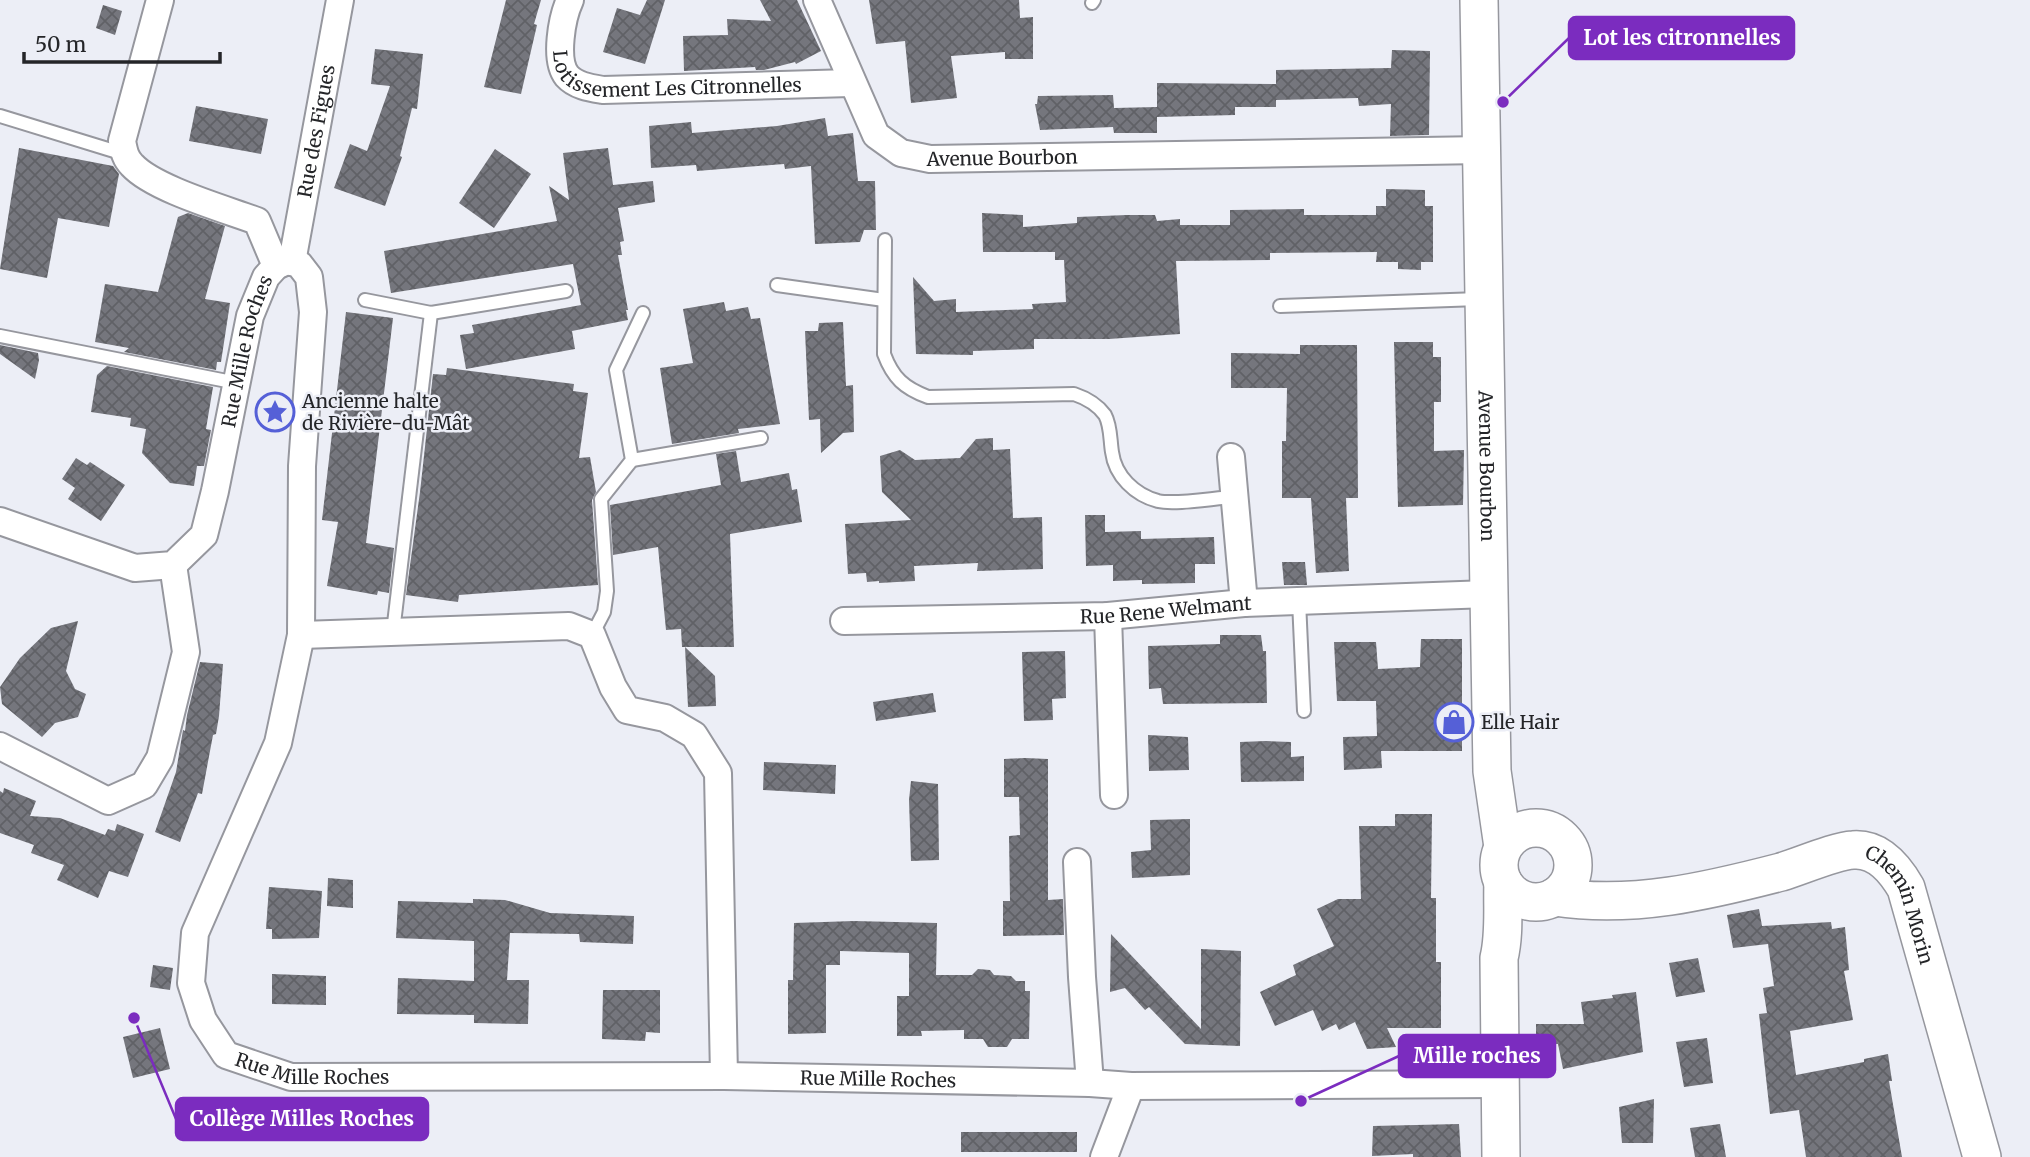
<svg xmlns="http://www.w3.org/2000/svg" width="2030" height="1157" font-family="Merriweather,serif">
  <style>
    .building { fill: url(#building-cross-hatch) }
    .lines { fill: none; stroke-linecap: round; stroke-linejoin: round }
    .lane-casing { stroke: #96979e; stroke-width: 16 }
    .street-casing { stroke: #96979e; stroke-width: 30 }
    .secondary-casing { stroke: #96979e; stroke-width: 40 }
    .lane { stroke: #fff; stroke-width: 12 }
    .street { stroke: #fff; stroke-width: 26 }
    .secondary { stroke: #fff; stroke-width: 37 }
    .labels { text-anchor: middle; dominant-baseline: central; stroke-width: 5; stroke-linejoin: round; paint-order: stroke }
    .street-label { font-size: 19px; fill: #242528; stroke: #eceef6 }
    .poi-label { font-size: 19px; fill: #242528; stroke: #eceef6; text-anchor: start }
    .leader { fill: none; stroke: #7b2cbf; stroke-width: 2.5 }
    .callout-dot { fill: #7b2cbf; stroke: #eceef6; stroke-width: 2.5 }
    .callout { fill: #7b2cbf; stroke: #7b2cbf; stroke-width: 2.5 }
    .callout-label { font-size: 21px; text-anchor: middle; font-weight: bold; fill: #fff }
  </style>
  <defs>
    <pattern id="building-cross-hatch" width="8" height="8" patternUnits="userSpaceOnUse" patternTransform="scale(1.75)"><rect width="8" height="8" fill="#75767d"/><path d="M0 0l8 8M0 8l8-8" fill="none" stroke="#606166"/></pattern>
  </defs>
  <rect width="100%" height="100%" fill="#eceef6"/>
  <g class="building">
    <polygon points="506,0 541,0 534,24 537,25 521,94 484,87"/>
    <polygon points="647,0 665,0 645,64 603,52 617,8 640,15"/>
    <polygon points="760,0 797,0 821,51 796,64 795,62 764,70 756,70 755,67 684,71 683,36 728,35 727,19 771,21"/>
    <polygon points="869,0 1019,0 1020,18 1033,17 1033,59 1005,59 1005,52 951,56 957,98 911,103 905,41 876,44"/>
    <polygon points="103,5 122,11 115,35 96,28"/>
    <polygon points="375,49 423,54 417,109 412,108 400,156 402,157 385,206 334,188 350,144 367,151 390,86 371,84"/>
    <polygon points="1392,50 1430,51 1429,135 1390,136 1391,104 1359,106 1358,98 1276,100 1276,70 1391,68"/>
    <polygon points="1157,83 1276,84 1276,107 1235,107 1235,115 1157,117 1157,133 1114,133 1113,127 1040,130 1035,104 1037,104 1038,96 1113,95 1114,108 1157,107"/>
    <polygon points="196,106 268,119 261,154 189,141"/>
    <polygon points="825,118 828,136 853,133 858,181 875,181 876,230 864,230 860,242 815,244 811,166 785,169 784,164 697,171 696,165 651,168 649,126 691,122 692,133 777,126"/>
    <polygon points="19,148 113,166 119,174 109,227 58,218 47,278 0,269"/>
    <polygon points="608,148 613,185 653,181 655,202 618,208 624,241 620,242 622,255 618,255 628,310 626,310 628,320 572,331 575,349 466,369 460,335 474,333 472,325 581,305 573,264 391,293 384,251 557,221 549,186 569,200 563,153"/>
    <polygon points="495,149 531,174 494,228 459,203"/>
    <polygon points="1386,189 1425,190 1425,206 1433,206 1433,262 1421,262 1421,270 1398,269 1398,262 1376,262 1377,252 1270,253 1270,260 1176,261 1180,334 1109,339 1034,339 1034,349 973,351 973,355 916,354 913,277 934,301 956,299 956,312 1033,309 1032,304 1066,302 1064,260 1055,260 1055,252 983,252 982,213 1023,215 1023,227 1077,223 1077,217 1127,215 1155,215 1157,221 1180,219 1180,225 1230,225 1230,210 1304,209 1304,215 1376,215 1376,206 1386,206"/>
    <polygon points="188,213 225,226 205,299 230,303 221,362 217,362 216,370 124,352 129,348 95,342 105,284 158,292 178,217"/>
    <polygon points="724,302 726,311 748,307 751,319 760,318 780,424 738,429 739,433 672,444 660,368 693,363 683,309"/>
    <polygon points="346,312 393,318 366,543 394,548 389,593 378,591 377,595 327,586 338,522 322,520"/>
    <polygon points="843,322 846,386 853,385 854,432 843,433 821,453 820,419 809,420 805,331 818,331 819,323"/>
    <polygon points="1394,342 1433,342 1433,357 1441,357 1441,402 1434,402 1434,451 1464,450 1463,505 1398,507"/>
    <polygon points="0,345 38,353 39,360 35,379 0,354"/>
    <polygon points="1300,345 1357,345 1358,498 1346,498 1349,571 1316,573 1311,498 1282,498 1282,441 1286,441 1287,388 1231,388 1231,353 1300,354"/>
    <polygon points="107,366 213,387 206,429 211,430 204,466 197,466 194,486 170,483 142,453 146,429 130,426 131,418 91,412 97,375"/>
    <polygon points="447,368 574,384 573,391 588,393 579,458 590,457 596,492 592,500 598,585 459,595 458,602 406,595 420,492 433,374 446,375"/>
    <polygon points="993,438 993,450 1010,449 1013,518 1042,517 1043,569 977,571 978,563 914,566 915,581 879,583 879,581 867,582 866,573 848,574 845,524 911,520 882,492 880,456 900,450 915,460 960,458 976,439"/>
    <polygon points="736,451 741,482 789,473 792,490 797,489 802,522 730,534 734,647 682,647 681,629 666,630 658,547 613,555 610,505 721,485 716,454"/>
    <polygon points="76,458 87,465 90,462 125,485 101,521 68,499 75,488 62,479"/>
    <polygon points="1085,515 1105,515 1105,532 1141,531 1141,539 1214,537 1215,564 1195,564 1195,583 1142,584 1142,580 1113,581 1113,565 1086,566"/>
    <polygon points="1282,562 1305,562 1307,585 1284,585"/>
    <polygon points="78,621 66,671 75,689 86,694 78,717 55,723 42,737 2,704 0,687 20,658 51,628"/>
    <polygon points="1220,635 1261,635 1263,651 1266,651 1267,703 1163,704 1161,688 1149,689 1148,646 1220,644"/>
    <polygon points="1421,639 1462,639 1462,751 1381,751 1382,768 1344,770 1343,737 1377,736 1376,701 1337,701 1334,642 1376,642 1378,669 1420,667"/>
    <polygon points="685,647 715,676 716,706 688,707"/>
    <polygon points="1065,651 1066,698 1052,699 1053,720 1024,721 1022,652"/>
    <polygon points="200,662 223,664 219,716 216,734 213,735 202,794 198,793 180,842 155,832 176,772 183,730 185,731 187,715"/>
    <polygon points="933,693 936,712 876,721 873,702"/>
    <polygon points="1148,735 1188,737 1189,770 1149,771"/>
    <polygon points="1266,741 1291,742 1291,757 1304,756 1304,781 1241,782 1240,742"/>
    <polygon points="1025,758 1048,759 1048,900 1063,899 1064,935 1003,936 1003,901 1010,901 1009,836 1020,835 1019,797 1004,797 1004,759"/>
    <polygon points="764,762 836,765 835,794 763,790"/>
    <polygon points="911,781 938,784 939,860 911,861 909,800"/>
    <polygon points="4,788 36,801 30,816 60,818 105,835 108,829 115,831 117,824 144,834 128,877 109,871 98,898 57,880 64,865 31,853 34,845 0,833 0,791 3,793"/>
    <polygon points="1395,814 1432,814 1431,898 1436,898 1436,962 1441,962 1441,1028 1387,1028 1396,1047 1367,1049 1355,1022 1339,1030 1336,1024 1322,1031 1313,1010 1275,1026 1260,992 1296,975 1293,965 1334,946 1317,909 1338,899 1361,899 1359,826 1395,826"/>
    <polygon points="1190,819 1190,875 1132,878 1131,852 1151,850 1150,820"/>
    <polygon points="328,878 353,880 353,908 327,906"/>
    <polygon points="269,887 322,891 319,938 272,939 272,929 266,929"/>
    <polygon points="473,899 505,900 550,913 634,916 633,944 580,942 579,934 510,933 507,980 529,980 528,1024 474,1023 474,1015 397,1014 398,978 474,981 474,941 396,938 398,901 473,903"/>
    <polygon points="1759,909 1762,926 1831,922 1832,929 1845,927 1849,970 1844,971 1853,1020 1790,1031 1796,1075 1864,1062 1864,1059 1888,1054 1892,1081 1889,1081 1902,1157 1806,1157 1799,1110 1770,1114 1759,1014 1767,1013 1763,988 1774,986 1768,944 1733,948 1727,915"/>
    <polygon points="854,921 937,923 936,975 972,975 978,969 990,970 994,975 1011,976 1016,981 1025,981 1025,991 1030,991 1029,1039 1012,1039 1007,1047 988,1047 983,1039 964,1039 964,1030 921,1031 922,1036 897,1036 897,996 909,996 909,953 840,951 840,965 826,965 826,1033 788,1034 788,980 793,980 794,923"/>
    <polygon points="1111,934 1201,1029 1201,949 1241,951 1240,1046 1185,1044 1149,1007 1145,1010 1125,988 1110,992"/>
    <polygon points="1698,958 1705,992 1676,997 1669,963"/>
    <polygon points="153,965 173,968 170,990 150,987"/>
    <polygon points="272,974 326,976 326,1005 272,1004"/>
    <polygon points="603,990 660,990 660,1033 646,1032 645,1041 602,1039"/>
    <polygon points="1636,992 1643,1052 1563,1069 1558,1044 1536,1044 1536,1024 1584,1024 1581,1002 1613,998 1612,995"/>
    <polygon points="160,1028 170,1069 133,1078 123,1037"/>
    <polygon points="1707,1038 1713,1083 1684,1087 1676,1042"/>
    <polygon points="1654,1099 1653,1143 1622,1143 1619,1107"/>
    <polygon points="1459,1124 1461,1157 1413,1157 1413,1154 1372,1156 1373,1126"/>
    <polygon points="1720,1124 1726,1157 1695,1157 1690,1128"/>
    <rect x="961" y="1132" width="116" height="20"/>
  </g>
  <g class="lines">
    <defs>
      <g id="lane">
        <polyline points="1092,3 1094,0"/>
        <polyline points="0,116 124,154"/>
        <path d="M885,240l-1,114c9,24 20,34 44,43l146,-3c12,4 23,10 31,21 6,11 5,25 7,37 3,24 23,43 46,49 17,4 56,-3 76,-4"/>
        <polyline points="777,285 884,300"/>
        <polyline points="365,300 431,313 566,291"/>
        <polyline points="1280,306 1479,299"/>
        <polyline points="0,336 237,383"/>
        <polyline points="632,460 761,438"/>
        <polyline points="1299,601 1304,711"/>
        <polyline points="393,632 431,313"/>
        <polyline points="592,635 604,612 607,591 601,499 632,460 616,370 643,313"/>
      </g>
      <g id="street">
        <path d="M160,0l-38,141c2,10 3,17 10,24 22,24 93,44 125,56l19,45"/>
        <path id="s1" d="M570,0c-8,17 -16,60 -3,76 9,10 24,12 36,14l248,-7"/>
        <path id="s2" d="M817,0l59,135 25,18 29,6 553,-9"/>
        <path id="s3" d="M292,262l48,-262"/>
        <polyline points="1231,457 1244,603"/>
        <path id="s4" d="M0,521l135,47 38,-3 31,-30 11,-44 35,-175 16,-39 10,-11 11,-5 12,3 10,13 4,35 -11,154 -1,169 -23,108 -83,190 -4,50 12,37 23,35 65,22 433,-1 366,7 41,3 368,-2"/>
        <polyline points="1108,616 1114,795"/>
        <path id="s5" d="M844,621l264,-5 136,-13 244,-9"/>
        <polyline points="301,635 569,626 592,635 613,687 627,710 665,718 694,735 718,773 724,1076"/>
        <polyline points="0,746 108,801 144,785 160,758 186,652 173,565"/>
        <polyline points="1077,862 1082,977 1090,1083"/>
        <polyline points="1104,1157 1131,1086"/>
      </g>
      <g id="secondary">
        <path id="s6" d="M1479,0l13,771 11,76"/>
        <circle cx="1536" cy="865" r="37"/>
        <path id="s7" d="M1555,897c77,12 153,-6 226,-25 20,-6 54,-21 72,-22 25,-2 42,19 53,38l76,269"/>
        <path d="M1501,1157l-2,-199c6,-25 3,-51 4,-76"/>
      </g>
    </defs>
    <use href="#lane" class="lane-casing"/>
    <use href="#street" class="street-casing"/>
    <use href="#secondary" class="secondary-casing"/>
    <use href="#lane" class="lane"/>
    <use href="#street" class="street"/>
    <use href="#secondary" class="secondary"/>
  </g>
  <defs>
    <symbol id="sight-ring" viewBox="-11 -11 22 22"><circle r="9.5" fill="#eceef6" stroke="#5560d7" stroke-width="1.5"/><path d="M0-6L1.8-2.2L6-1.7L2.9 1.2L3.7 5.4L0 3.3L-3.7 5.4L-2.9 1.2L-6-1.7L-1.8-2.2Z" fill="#5560d7"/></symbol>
    <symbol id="shop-ring" viewBox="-11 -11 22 22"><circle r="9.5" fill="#eceef6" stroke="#5560d7" stroke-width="1.5"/><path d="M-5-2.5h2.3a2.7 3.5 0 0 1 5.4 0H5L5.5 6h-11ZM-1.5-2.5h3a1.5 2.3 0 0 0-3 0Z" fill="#5560d7"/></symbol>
  </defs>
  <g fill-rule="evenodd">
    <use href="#sight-ring" x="253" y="390" width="44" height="44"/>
    <use href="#shop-ring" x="1432" y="700" width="44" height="44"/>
  </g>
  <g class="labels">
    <g class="street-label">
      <text stroke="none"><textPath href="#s1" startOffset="184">Lotissement Les Citronnelles</textPath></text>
      <text stroke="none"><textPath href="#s3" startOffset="133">Rue des Figues</textPath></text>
      <text stroke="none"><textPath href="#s2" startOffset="280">Avenue Bourbon</textPath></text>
      <text stroke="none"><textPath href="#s4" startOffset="413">Rue Mille Roches</textPath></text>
      <text stroke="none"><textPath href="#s6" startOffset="466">Avenue Bourbon</textPath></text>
      <text stroke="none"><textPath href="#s5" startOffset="322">Rue Rene Welmant</textPath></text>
      <text stroke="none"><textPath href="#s7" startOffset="385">Chemin Morin</textPath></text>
      <text stroke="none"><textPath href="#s4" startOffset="1442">Rue Mille Roches</textPath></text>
      <text stroke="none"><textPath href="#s4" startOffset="2009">Rue Mille Roches</textPath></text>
    </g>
    <g class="poi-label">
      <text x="302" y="401">Ancienne halte<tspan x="302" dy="22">de Rivière-du-Mât</tspan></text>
      <text x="1481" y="722">Elle Hair</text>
    </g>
  </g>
  <path class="leader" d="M1503 102L1569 38M1301 1101L1399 1056M134 1018L176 1119"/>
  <g class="callout-dot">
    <circle cx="1503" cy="102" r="7"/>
    <circle cx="1301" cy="1101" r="7"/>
    <circle cx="134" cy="1018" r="7"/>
  </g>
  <g class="callout">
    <rect x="1569" y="17" width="225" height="42" rx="7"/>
    <rect x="1399" y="1035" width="156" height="42" rx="7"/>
    <rect x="176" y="1098" width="252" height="42" rx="7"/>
  </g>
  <g class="callout-label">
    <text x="1682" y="45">Lot les citronnelles</text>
    <text x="1477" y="1063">Mille roches</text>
    <text x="302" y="1126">Collège Milles Roches</text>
  </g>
  <path d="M24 52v10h196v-10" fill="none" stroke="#242528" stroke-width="3.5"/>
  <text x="35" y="52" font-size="21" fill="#242528" stroke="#eceef6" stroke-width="5" paint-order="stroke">50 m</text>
</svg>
